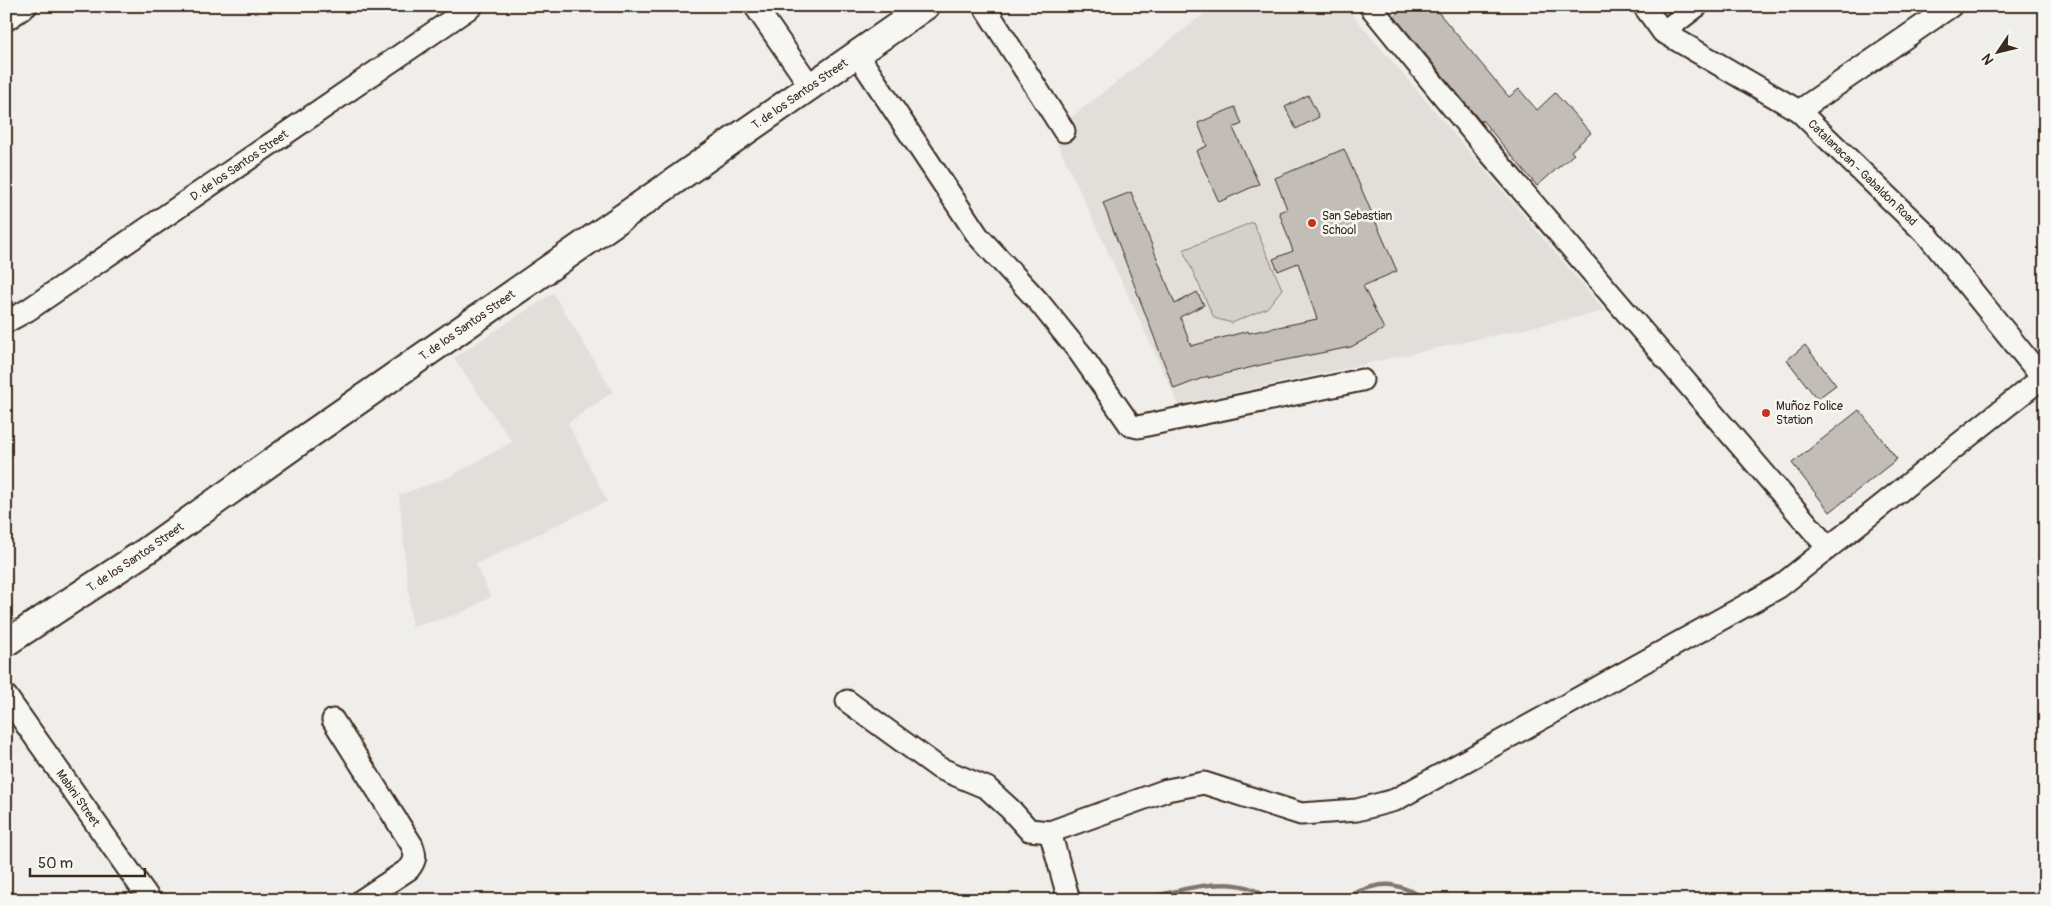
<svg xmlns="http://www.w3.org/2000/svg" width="2051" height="906" font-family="Pangolin,sans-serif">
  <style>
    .built { fill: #e2dfdb }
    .green { fill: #d4d1cc; stroke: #887e75 }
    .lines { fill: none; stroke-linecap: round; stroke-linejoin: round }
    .stream { stroke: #81766d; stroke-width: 4.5 }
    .building { fill: #c2bdb7; stroke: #3b2a1e }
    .minor-casing { stroke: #3b2a1e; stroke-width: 25 }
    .major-casing { stroke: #3b2a1e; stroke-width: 30 }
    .minor { stroke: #f6f6f2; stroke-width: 21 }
    .major { stroke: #f6f6f2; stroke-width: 26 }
    .poi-dot { fill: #c8321e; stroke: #f6f6f2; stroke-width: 2 }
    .labels { text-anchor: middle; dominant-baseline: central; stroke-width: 5; stroke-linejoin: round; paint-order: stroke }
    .street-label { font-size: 12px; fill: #3b2a1e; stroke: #f6f6f2 }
    .poi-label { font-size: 12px; fill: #3b2a1e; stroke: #f6f6f2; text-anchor: start }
  </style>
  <rect width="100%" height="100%" fill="#efeeea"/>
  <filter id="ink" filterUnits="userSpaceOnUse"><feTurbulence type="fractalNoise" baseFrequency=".02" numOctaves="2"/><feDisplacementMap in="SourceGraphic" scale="10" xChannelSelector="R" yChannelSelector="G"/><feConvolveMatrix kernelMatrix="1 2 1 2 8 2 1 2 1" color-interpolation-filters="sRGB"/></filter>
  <g filter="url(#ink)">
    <g class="built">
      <polygon points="1214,6 1345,6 1605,311 1179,405 1054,136 1064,131 1069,119"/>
      <polygon points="553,293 613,392 568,423 607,501 476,564 491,597 459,614 412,627 399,495 449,477 512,442 454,358"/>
    </g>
    <polygon class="green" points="1253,222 1282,289 1267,308 1232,323 1214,318 1183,250"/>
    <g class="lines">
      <g class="stream">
        <path d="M1143,900c30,-9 79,-23 109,-11 7,3 13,8 21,11"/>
        <path d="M1335,900c44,-15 50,-25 93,0"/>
      </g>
    </g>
    <g class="building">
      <polygon points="1405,6 1433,6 1509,97 1519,89 1537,110 1555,93 1591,133 1571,151 1574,154 1537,186 1482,120 1481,122 1394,16"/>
      <polygon points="1308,95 1319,117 1296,129 1285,107"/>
      <polygon points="1235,107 1242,124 1233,128 1259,184 1219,202 1196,151 1207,146 1198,123"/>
      <polygon points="1344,149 1397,271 1363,286 1384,329 1351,347 1265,364 1208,378 1208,376 1174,389 1103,203 1131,192 1175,304 1197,292 1204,305 1180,317 1191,346 1248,331 1249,333 1317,319 1298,263 1278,271 1273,259 1293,251 1279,212 1287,209 1275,178"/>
      <polygon points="1805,345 1836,385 1817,399 1787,360"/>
      <polygon points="1859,410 1897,459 1830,512 1792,463"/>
    </g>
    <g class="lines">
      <defs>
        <g id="minor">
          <polyline points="755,6 811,87"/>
          <polyline points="984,6 1064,131"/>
          <polyline points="1370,6 1490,153 1828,548"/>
          <path id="s1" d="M1644,6l19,26 136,79 129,125 117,145"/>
          <polyline points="6,20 26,6"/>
          <polyline points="1663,32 1697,6"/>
          <polyline points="857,54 978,236 1038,301 1080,353 1130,425 1138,427 1362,380"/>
          <polyline points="1799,111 1951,6"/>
          <path id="s2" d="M6,322l22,-12 444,-304"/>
          <path id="s3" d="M6,696l144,204"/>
          <polyline points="847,701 939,768 987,788 1010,809 1029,830 1050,832 1167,790 1204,783 1301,814 1357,810 1395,800 1779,587 2042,378"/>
          <path d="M333,720l79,125c4,11 4,15 -3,24l-47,31"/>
          <polyline points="1050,832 1069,900"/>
        </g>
        <g id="major">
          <path id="s4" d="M6,643l140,-92 159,-113 621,-432"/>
        </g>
      </defs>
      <use href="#minor" class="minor-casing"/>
      <use href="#major" class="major-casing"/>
      <use href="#minor" class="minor"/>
      <use href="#major" class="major"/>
    </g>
  </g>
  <g class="poi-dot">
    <circle cx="1312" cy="223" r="5"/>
    <circle cx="1766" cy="413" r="5"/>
  </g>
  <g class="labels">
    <g class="street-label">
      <text stroke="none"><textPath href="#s4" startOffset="965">T. de los Santos Street</textPath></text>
      <text stroke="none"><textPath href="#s2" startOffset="281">D. de los Santos Street</textPath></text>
      <text stroke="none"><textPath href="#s1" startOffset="278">Catalanacan - Gabaldon Road</textPath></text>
      <text stroke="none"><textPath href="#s4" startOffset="560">T. de los Santos Street</textPath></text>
      <text stroke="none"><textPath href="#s4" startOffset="155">T. de los Santos Street</textPath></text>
      <text stroke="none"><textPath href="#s3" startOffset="125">Mabini Street</textPath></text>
    </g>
    <g class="poi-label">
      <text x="1322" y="216">San Sebastian<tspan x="1322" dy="14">School</tspan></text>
      <text x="1776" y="406">Muñoz Police<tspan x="1776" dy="14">Station</tspan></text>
    </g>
  </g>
  <rect width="2051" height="906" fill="none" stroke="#f6f6f2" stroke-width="25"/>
  <rect x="12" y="12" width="2026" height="881" fill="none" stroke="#3b2a1e" stroke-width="2" filter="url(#ink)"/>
  <g transform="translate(1998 52) rotate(235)" stroke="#f6f6f2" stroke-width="4" paint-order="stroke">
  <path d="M0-4L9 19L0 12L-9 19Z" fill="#3b2a1e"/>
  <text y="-8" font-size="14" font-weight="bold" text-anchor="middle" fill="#3b2a1e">N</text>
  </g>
  <path d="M30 868v8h115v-8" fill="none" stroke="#3b2a1e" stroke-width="2.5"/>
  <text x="38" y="868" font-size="15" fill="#3b2a1e" stroke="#f6f6f2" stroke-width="4" paint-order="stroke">50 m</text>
</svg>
